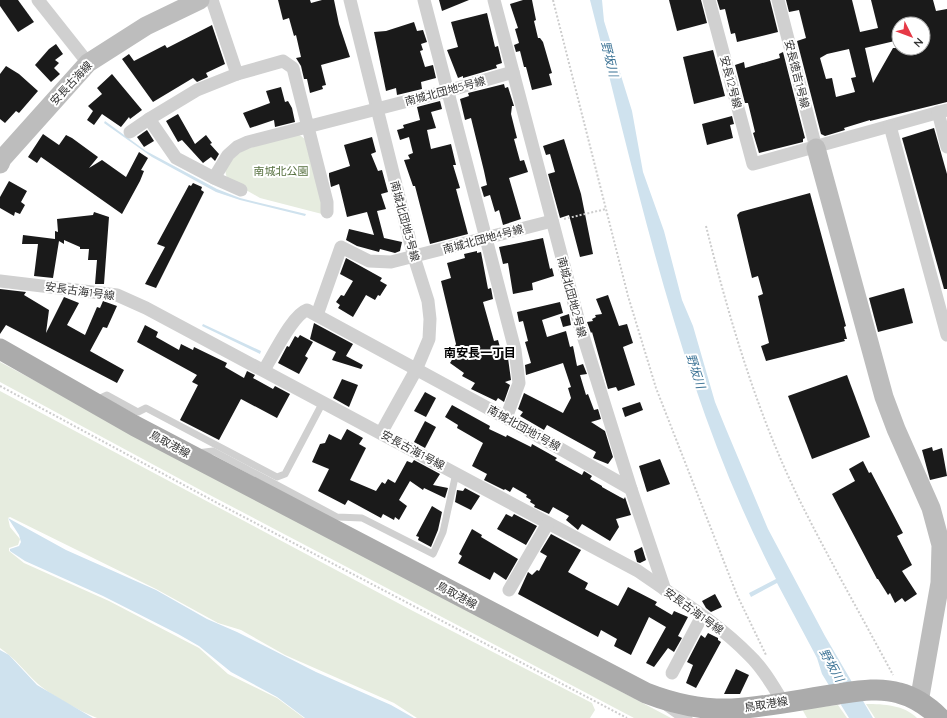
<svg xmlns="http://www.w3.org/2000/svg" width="947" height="718" font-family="Quicksand,'Noto Sans JP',sans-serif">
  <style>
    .green { fill: #e6ecdf }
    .water { fill: #cfe2ee }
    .building { fill: #1a1a1a; fill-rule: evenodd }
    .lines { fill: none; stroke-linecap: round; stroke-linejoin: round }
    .path { stroke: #cdcdcd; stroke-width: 2; stroke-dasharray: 2 2; stroke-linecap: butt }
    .lane { stroke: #d0d0d0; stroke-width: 7 }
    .street { stroke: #d0d0d0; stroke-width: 13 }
    .secondary { stroke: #bdbdbd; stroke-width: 19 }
    .primary { stroke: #ababab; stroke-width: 21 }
    .labels { text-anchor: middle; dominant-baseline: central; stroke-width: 4; stroke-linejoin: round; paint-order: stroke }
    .street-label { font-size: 11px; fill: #333; stroke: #fff }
    .park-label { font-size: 11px; fill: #56703f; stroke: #fff }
    .water-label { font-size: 12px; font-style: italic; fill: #3f7597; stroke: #fff }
    .neighbourhood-label { font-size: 12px; font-weight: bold; fill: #000; stroke: #fff }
  </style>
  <rect width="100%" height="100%" fill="#fff"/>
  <g class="green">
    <polygon points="298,134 305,139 322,205 322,214 260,198 227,179 225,170 228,163 243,150"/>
    <polygon points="0,362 69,399 671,718 634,718 206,493 0,382"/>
    <path d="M0,391l413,220 179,92 3,7 -5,8h-173l-23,-15 -109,-48 -44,-25 -23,-7 -62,-34 -146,-72 -2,1 2,9 10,12 -2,6 -9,3v3l15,12 85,38 90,47 29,26 49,24 27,20h-207c-17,-7 -45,-22 -59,-34 -13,-12 -23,-26 -38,-36z"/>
    <path d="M866,704c18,0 38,1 51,14h-42z"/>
    <polygon points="838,705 847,718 807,718 802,709"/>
  </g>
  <g class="water">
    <path d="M590,0h12l2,21 28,90 11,61 21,59 18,69 11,26 22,76 11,27 42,100 57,107 48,82h-24l-27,-44 -5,-16 -40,-75 -26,14 -2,-4 27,-14c-94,-180 -136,-383 -186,-579z"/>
    <polygon points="105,121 146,151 217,189 240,198 306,214 305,216 240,200 216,192 152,157 104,123"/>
    <polygon points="203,324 261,351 260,354 202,326"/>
    <polygon points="8,518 66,550 156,590 207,619 237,632 316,672 391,705 414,718 305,718 277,697 231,672 199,646 178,634 103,596 25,561 10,551 10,549 19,546 21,542 19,535"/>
    <polygon points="0,650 9,655 37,685 93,718 0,718"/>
  </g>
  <g class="building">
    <polygon points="0,0 18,0 34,22 18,32 0,6"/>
    <polygon points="278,0 310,0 311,3 322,0 334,0 339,24 350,57 321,65 326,85 322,86 323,89 310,93 307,79 304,79 301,66 296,58 301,57 296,35 294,36 289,18 283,20"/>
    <polygon points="439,0 469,0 442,11"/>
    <polygon points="523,0 532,0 536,20 534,21 538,38 540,38 543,42 552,73 549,74 552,85 532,90 526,67 524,67 520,51 516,52 514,45 519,43 515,29 518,28 510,4"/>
    <polygon points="669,0 701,0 707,23 677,31"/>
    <polygon points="717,0 770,0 778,32 737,42 735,33 731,34 725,9 720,10"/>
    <path d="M786,0h66l8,32 18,-4 -7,-28h62l3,11 11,-2v93l-77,19v-1l-26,8 1,2 -20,6 -4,-2 -24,-93 9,-3 -7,-28 -10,2zM899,24h24v24h-30l-20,35 -8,-35 34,-8zM849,49l7,28 -5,1 4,14 -19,5 -4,-19 -6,1 -6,-21 7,-4z"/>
    <polygon points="487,13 495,47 498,46 502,63 496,65 497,68 463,78 463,76 458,78 447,50 458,47 451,22"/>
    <polygon points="414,22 417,31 423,30 427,42 421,44 423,50 420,51 425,67 433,65 436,78 421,82 422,89 397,95 396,88 386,91 374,32 386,31"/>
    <polygon points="212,25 225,64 206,73 208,77 197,82 193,78 153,102 122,59 129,54 134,61 165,45 167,48"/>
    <polygon points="56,44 63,54 55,60 59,63 54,68 60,74 51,82 35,65 49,49"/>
    <polygon points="713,50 725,96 694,104 683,57"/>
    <polygon points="783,52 805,138 803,139 803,142 759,153 753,133 755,132 748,103 745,103 735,65 744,62 745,68 780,58 779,54"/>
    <polygon points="6,66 19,74 38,91 19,113 16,111 5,123 0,119 0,74"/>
    <polygon points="112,74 142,110 130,119 129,117 121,127 102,114 94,125 87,120 93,111 88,106 102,94 97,88"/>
    <polygon points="504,84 505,88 508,87 514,106 512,106 511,114 517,138 514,139 520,161 524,160 528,172 509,178 521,219 503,225 499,210 495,212 490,195 484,197 481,187 487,185 484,171 471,118 465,120 460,99 469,96 468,93"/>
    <polygon points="281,87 285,102 288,101 292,108 295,122 275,127 274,120 250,128 243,113 270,103 266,91"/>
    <polygon points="440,101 442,109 431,112 436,128 427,130 431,149 451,144 456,165 453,165 460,188 456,189 468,234 430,244 415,186 413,186 404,160 410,159 408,155 413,153 409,137 400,140 397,130 404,128 403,125 420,120 417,107"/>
    <polygon points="178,114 195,144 206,135 212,143 210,144 219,154 215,161 211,157 203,163 182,140 178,142 166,121"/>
    <polygon points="732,116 734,124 730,125 733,138 707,145 702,124"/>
    <polygon points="934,128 947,174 947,289 944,289 902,138"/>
    <polygon points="147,130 154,141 144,147 137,137"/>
    <polygon points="43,134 59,145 66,135 72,138 98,157 89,168 102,160 126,177 139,152 148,158 141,170 144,171 140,181 122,214 41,157 37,163 28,157"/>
    <polygon points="372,137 376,152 371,154 378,171 382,170 388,192 381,194 386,209 377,211 384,238 402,242 400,251 395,253 380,249 379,252 357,246 346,240 349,229 374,235 367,212 347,217 339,184 331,187 329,176 329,173 350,166 344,145"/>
    <polygon points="564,139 581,194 593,254 580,257 569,215 560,218 548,174 555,172 550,154 546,155 543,146"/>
    <polygon points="9,181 27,191 21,202 25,205 20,214 15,212 14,216 0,208 0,197"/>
    <polygon points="193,183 202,187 201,190 204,192 156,288 145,284 165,247 157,244 189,185 191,186"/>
    <polygon points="810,193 846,326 844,327 847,339 844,339 845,341 766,361 761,346 769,343 758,296 763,294 758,276 752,278 737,215 740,212"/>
    <polygon points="94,212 109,217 104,284 95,284 97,260 88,260 89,249 80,249 80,247 64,240 64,244 59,241 53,278 34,276 38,244 22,244 23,235 55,239 55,231 58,232 57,219 93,215"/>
    <polygon points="543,238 550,269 552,268 554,276 532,283 533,290 513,294 508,263 503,264 499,247"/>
    <polygon points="477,251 477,253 481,252 488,289 491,288 493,299 483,302 494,341 498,340 501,351 505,349 508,358 511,380 505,382 510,385 504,402 498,398 496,401 471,389 475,383 462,376 464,373 450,363 453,358 450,356 456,344 441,281 451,278 447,263 465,258 464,254"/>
    <polygon points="346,258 382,278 380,281 387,285 380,296 378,295 375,300 366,295 353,317 338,308 340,305 336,302 341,295 344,296 353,281 340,274"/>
    <polygon points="904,288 913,323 878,332 869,298"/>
    <polygon points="0,289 26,292 24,295 49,310 46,333 64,297 79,303 67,325 85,335 97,307 100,308 103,301 117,306 107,328 103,327 90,351 124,370 117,383 6,325 0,334"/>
    <polygon points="608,295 619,326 627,324 633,343 623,347 635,385 618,391 616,387 608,389 592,332 591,333 587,322 593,321 592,319 596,317 595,315 602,314 596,299"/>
    <polygon points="560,302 563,313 542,320 547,337 566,331 570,347 573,346 577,366 583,364 587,374 580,375 586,395 588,394 594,410 598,409 601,419 591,422 605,431 613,457 608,464 593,458 596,452 547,425 544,430 520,416 523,412 518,409 524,393 563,413 571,398 568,388 571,387 563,363 526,375 525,365 531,363 525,342 528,341 523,321 519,322 517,312"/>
    <polygon points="569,314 571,325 563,327 560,317"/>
    <polygon points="314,323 353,344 346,356 363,365 361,369 332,360 336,352 310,339"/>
    <polygon points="145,325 158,332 156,337 179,350 181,344 193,350 194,347 227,363 225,367 244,378 247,371 255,375 253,378 273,389 275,386 290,394 277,418 241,399 219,440 180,420 198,385 192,382 197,375 137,342"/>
    <polygon points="300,335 313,342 305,356 308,358 299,374 278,363 287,346 289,347 295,336 298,338"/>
    <polygon points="847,375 870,437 812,459 788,396"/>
    <polygon points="342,379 358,385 349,407 333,398"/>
    <polygon points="425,392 436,398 426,417 414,411"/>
    <polygon points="640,402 643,410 625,417 622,408"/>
    <polygon points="452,405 490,426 489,429 506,437 507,435 531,447 532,444 557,458 555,460 582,475 584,471 592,476 590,479 602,486 602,487 620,497 624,499 625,497 631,515 616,519 619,527 610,541 582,524 578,530 566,520 569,516 553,507 549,514 534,507 535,505 530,502 531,500 526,497 527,495 513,487 510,492 505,489 504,490 484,480 487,474 472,466 483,443 457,428 458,425 445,417"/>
    <polygon points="425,421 436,427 425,448 414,442"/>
    <polygon points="347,429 363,438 359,444 366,448 350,480 376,491 382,482 385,484 388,479 395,483 407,461 412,463 414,460 440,474 433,485 448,488 445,498 424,488 423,490 410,481 399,500 407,506 399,520 395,517 394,520 383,514 381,518 348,500 345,505 318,491 329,469 312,462 320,444 325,443 329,434 341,440"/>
    <polygon points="932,447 933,451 942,448 947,476 930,480 922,450"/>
    <polygon points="660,459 670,484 647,492 639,466"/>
    <polygon points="863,461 869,473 871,472 903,533 897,536 912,565 902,571 917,594 905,602 902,598 895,603 890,593 888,595 878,579 877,579 832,494 855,481 849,469"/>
    <polygon points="465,488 480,496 471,510 455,502 457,490 463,491"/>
    <polygon points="432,506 442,512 438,530 431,547 418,540 419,537 416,536"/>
    <polygon points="506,514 512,517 514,514 537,526 526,545 497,529"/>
    <polygon points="472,529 482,535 481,537 518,559 506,580 494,572 490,580 458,563 462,556 459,554"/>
    <polygon points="551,534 581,550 568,572 588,583 585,589 618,606 628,587 657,602 655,605 672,615 674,611 688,617 678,636 682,638 674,652 668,648 654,667 646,663 666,627 649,617 631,655 614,646 617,639 601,630 598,637 518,594 528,572 532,575 537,570 539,571 547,556 540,552"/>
    <polygon points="642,547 646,560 640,563 637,562 634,551"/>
    <polygon points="715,594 722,607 711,612 706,608 702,601"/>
    <polygon points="708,633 718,638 718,640 721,642 696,688 686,683 693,665 687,662 701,635 705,638"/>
    <polygon points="736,669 749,675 740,694 724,694"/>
  </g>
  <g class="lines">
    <g class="path">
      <polyline points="553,0 628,296 656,388 737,595 766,655"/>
      <polyline points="564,219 606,209"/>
      <path d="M706,226c23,92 50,184 91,269 30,61 64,120 96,180"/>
      <polyline points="0,386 221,505 627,718"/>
    </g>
    <g class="lane">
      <polyline points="96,400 107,395 138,412 146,408 277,477 285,474 323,402"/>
      <polyline points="197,453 213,451 337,517 362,518 433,554 443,532 456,473"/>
    </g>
    <g class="street">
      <polyline points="38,0 88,63"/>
      <polyline points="212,0 237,74"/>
      <polyline points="350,0 414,257 428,301 430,319 429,339 416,370 381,433"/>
      <polyline points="424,0 515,350 519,383 506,418"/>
      <polyline points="494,0 580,326 631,489 665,590"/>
      <polyline points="709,0 753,164 947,110"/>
      <polyline points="778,0 816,148"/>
      <polyline points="938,112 947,147"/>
      <polyline points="890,126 947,335"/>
      <polyline points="130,132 149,119"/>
      <polyline points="214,178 241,190"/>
      <polyline points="327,212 327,202 293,68 283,61 237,74 197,90 149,119 176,158 214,178 228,155 237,147 248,142 447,91 513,72"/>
      <path d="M0,281l117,14 29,13 492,263c37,26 79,51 111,84 14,13 24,31 34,47"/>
      <polyline points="317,315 341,247 369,261 391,262 552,221"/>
      <path d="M264,370c9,-14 28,-55 43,-60l199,108 125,71"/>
      <polyline points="509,590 548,523"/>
      <polyline points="672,673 702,616"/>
      <polyline points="666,704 686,718"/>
    </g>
    <g class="secondary">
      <polyline points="816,148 884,397 896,429 931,508 941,545 940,583 919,702"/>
      <polyline points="0,164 2,159 88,63 146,26 200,0"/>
    </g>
    <path class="primary" d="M0,349l135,77 511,267c28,11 56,17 86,16 36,-2 71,-10 106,-15 20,-3 42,-7 61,-1 15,4 30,14 41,25"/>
  </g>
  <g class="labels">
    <g class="street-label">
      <text transform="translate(797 74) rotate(76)">安長徳吉1号線</text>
      <text transform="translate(731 82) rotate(75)">安長12号線</text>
      <text transform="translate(71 83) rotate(-47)">安長古海線</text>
      <text transform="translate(445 91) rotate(-15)">南城北団地5号線</text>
      <text transform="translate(405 221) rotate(75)">南城北団地3号線</text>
      <text transform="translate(483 239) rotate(-15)">南城北団地4号線</text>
      <text transform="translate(80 291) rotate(8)">安長古海1号線</text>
      <text transform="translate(572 297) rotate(75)">南城北団地2号線</text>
      <text transform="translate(524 428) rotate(29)">南城北団地1号線</text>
      <text transform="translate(170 444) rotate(28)">鳥取港線</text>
      <text transform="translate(413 450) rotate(28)">安長古海1号線</text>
      <text transform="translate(457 595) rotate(28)">鳥取港線</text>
      <text transform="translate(694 611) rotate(36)">安長古海1号線</text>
      <text transform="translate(766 704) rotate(-9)">鳥取港線</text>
    </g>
    <g class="park-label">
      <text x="281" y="171">南城北公園</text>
    </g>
    <g class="water-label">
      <text transform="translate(610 59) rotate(76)">野坂川</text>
      <text transform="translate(696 371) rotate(72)">野坂川</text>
      <text transform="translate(832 665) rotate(61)">野坂川</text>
    </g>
    <g class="neighbourhood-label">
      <text x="480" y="352">南安長一丁目</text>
    </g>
  </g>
  <g transform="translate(911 36) rotate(132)"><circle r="19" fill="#ffffff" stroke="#adadad"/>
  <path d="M0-3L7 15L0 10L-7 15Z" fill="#e63946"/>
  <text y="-6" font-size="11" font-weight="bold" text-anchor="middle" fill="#333333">N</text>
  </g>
</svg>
